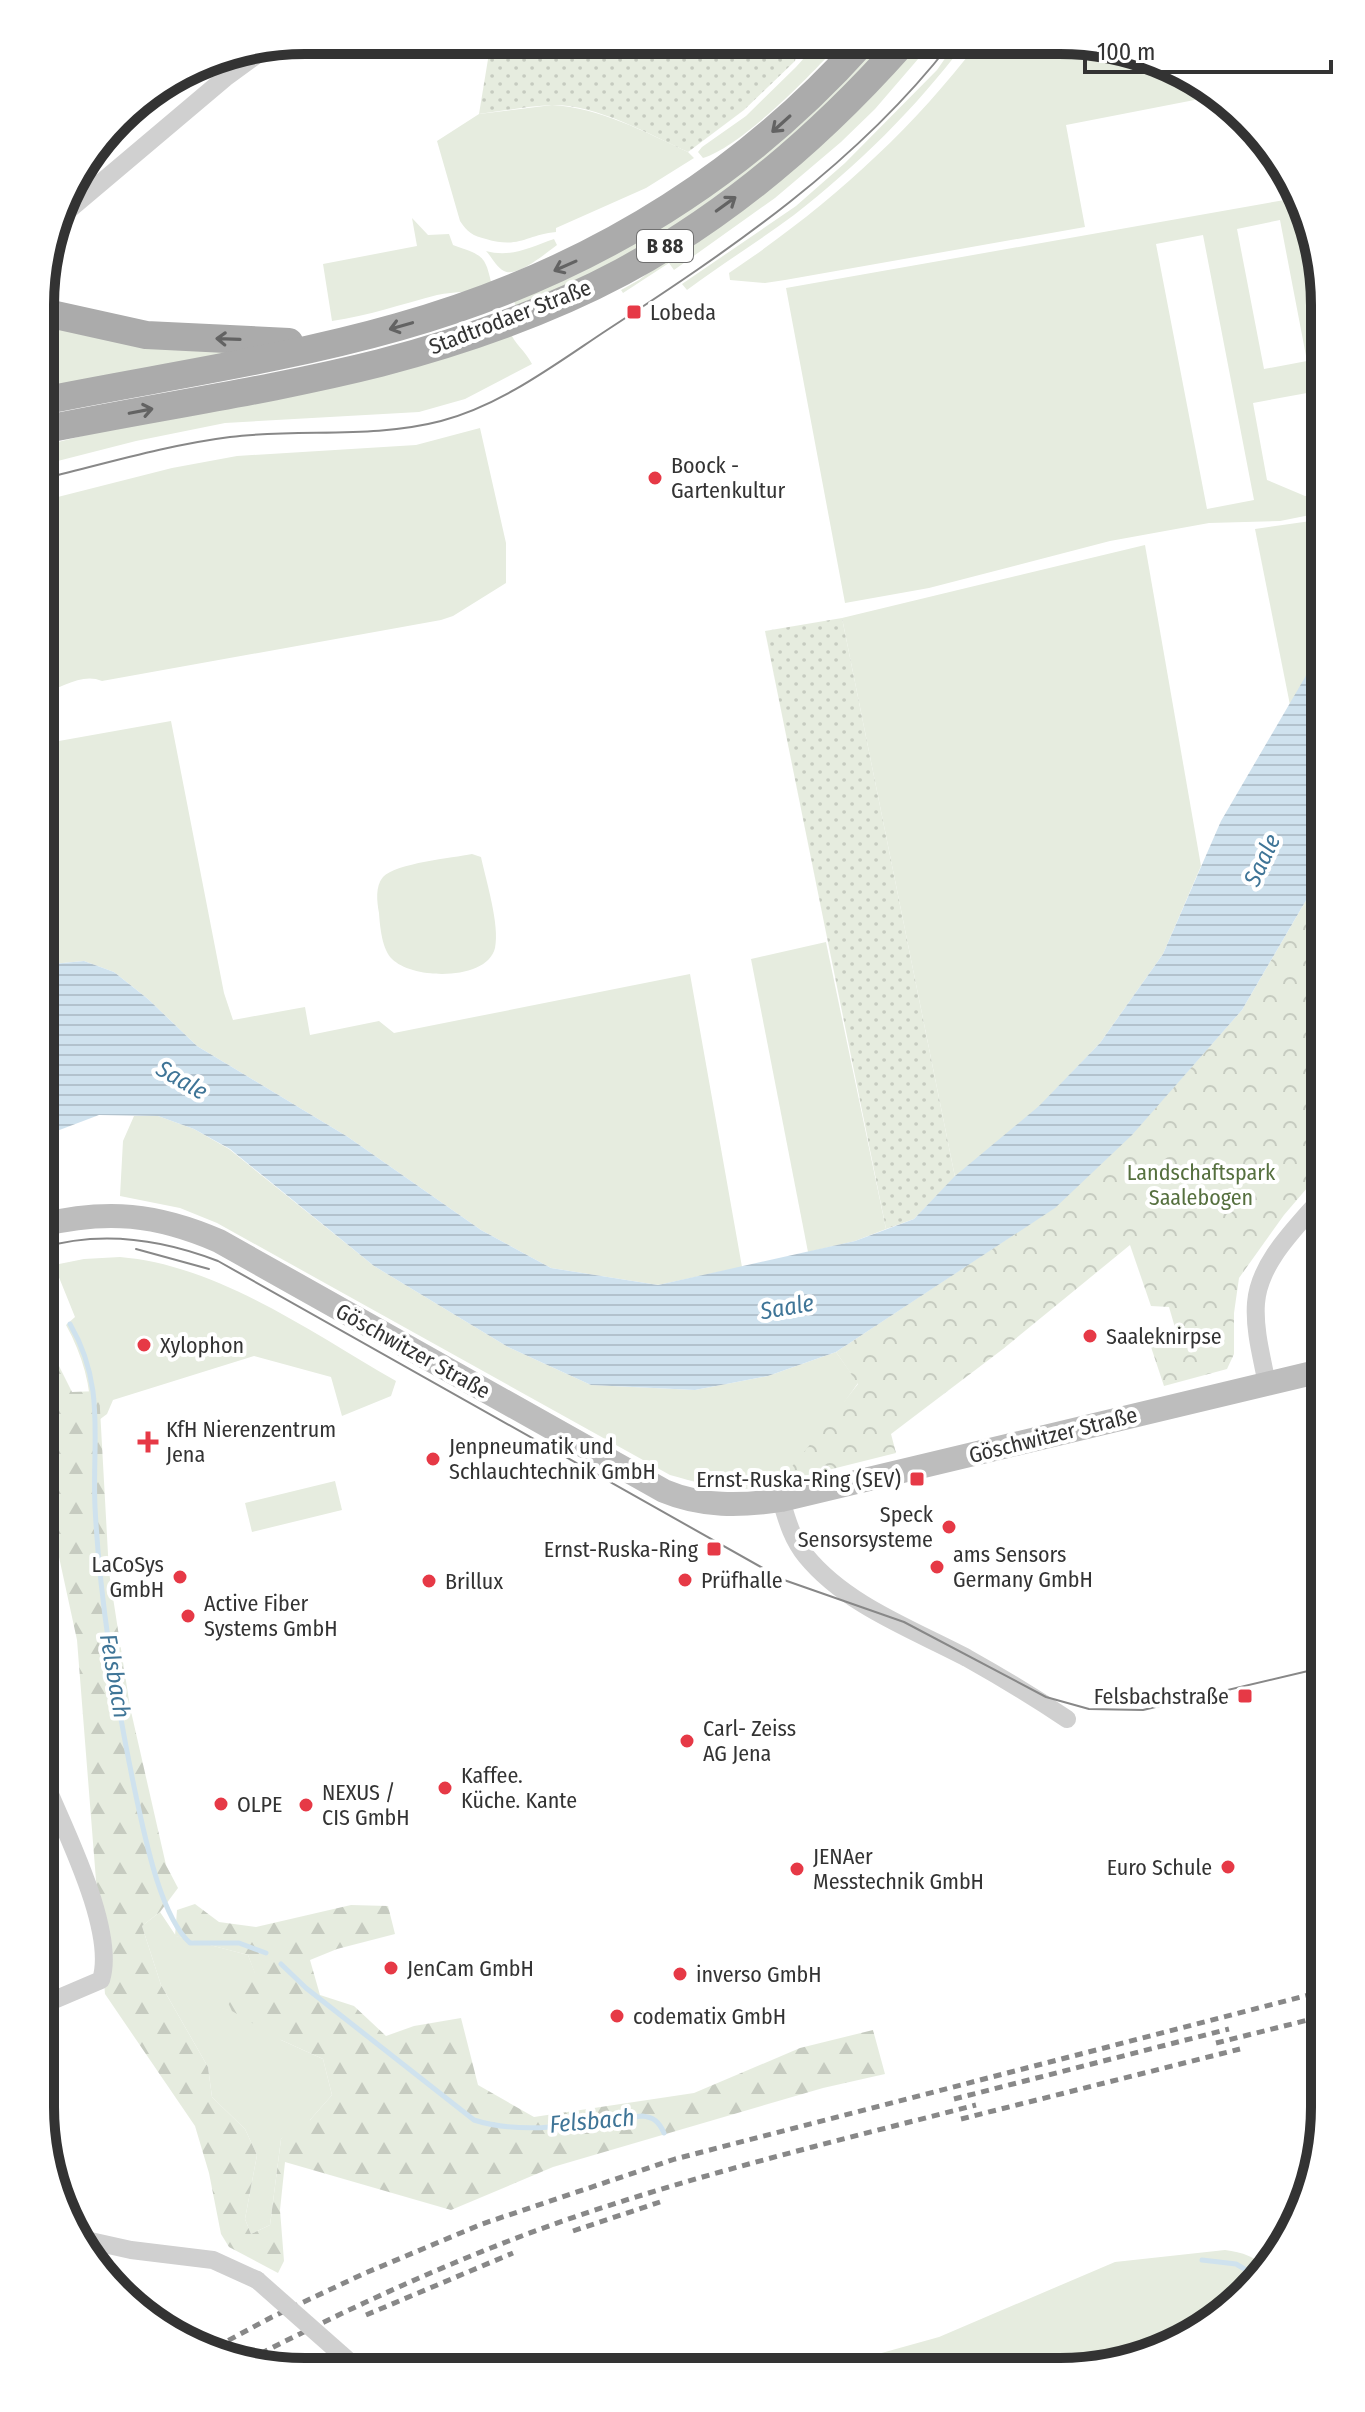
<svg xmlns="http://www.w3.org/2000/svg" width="1365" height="2412" font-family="'Fira Sans Condensed',sans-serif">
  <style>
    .grass { fill: #e6ecdf; fill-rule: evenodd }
    .forest { fill: url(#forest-firs) }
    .park { fill: url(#park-crowns) }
    .garden { fill: url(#garden-dots) }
    .water { fill: url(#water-rules) }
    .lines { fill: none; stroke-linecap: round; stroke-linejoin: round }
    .stream { stroke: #cfe2ee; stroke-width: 5 }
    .street { stroke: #d0d0d0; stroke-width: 18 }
    .secondary { stroke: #bdbdbd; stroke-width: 24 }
    .primary { stroke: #ababab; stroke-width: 28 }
    .tram { stroke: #888; stroke-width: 2 }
    .rail { stroke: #888; stroke-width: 5; stroke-dasharray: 8 6; stroke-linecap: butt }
    .street-bridge { stroke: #d0d0d0; stroke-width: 18 }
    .oneway { stroke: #636363 }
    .poi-dot { fill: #e63946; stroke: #fff; stroke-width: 3 }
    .labels { text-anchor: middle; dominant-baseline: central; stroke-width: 8; stroke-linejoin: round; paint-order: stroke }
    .shield { fill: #fff; stroke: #707070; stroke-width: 2 }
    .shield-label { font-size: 20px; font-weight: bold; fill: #333 }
    .poi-label { font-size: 22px; fill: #333; stroke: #fff; text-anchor: start }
    .street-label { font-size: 22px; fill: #333; stroke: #fff }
    .park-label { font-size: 22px; fill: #56703f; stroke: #fff }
    .water-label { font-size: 24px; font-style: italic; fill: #3f7597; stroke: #fff }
    .rim { fill: none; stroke: #333; stroke-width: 10 }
  </style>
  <defs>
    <pattern id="forest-firs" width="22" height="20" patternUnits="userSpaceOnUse" patternTransform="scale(2)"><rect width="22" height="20" fill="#e6ecdf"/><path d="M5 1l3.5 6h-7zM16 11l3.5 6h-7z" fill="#c6cbc0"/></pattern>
    <pattern id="park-crowns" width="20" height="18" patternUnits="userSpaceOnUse" patternTransform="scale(2)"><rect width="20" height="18" fill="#e6ecdf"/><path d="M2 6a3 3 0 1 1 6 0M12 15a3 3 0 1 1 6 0" fill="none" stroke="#c6cbc0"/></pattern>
    <pattern id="garden-dots" width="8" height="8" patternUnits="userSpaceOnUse" patternTransform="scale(2)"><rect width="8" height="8" fill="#e6ecdf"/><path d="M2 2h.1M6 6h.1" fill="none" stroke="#c6cbc0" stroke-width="1.8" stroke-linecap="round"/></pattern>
    <pattern id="water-rules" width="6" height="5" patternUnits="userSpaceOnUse" patternTransform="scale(2)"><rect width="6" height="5" fill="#cfe2ee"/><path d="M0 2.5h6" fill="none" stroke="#b2c2cd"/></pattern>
  </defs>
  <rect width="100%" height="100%" fill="#fff"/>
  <g class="grass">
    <path d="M816,43h24c-29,32 -98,103 -137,115l-5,-6 4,-5 44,-31 50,-49 9,-10v-11z"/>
    <polygon points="874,44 890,44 785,147 642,250 517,309 513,299 543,286"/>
    <polygon points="916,44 931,44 875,109 841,142 775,198 674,270 669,263 623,293 621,290 639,280 871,96"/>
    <path d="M955,44h9c-48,64 -107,122 -170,171 -35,26 -72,49 -107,75l-5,-6 114,-78 49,-43 92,-93z"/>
    <path d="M977,44l134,1 104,51 -149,29 19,102 -300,53 -20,3 -35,-3 -1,-7c94,-63 179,-138 248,-229z"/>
    <path d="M552,105c49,3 93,27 136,47l6,6 -48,30 -90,40v4c-30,3 -37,17 -70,7 -13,-3 -19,-7 -26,-18l-23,-80 42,-27z"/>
    <path d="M1296,198l15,22 14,85v12l-11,3c-5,18 -3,40 11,54v138l-45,9 -71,2 -99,18 -181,47 -84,15 -59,-315zM1280,220l27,141 -43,8 -27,-140zM1203,235l51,265 -47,9 -51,-265zM1307,393l17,100 -19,3 -38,-16 -14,-77z"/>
    <path d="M412,218l16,17 21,-1 4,11c31,11 32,10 39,41 -21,7 -36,5 -55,9 -35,9 -69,21 -105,26l-9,-57 94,-18z"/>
    <path d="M554,239l3,6c-11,8 -40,33 -53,26 -7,-3 -13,-15 -18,-20 25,7 45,-4 68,-12z"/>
    <polygon points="42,322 252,349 42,392"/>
    <path d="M509,330c6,15 16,20 23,34l-67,35 -46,13 -194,11 -89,18 -94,24v-19z"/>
    <path d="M480,428l26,115v40l-53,33 -12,4 -339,61c-20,-9 -41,8 -60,12v-192l130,-33 65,-12 179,-11z"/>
    <polygon points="1325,519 1325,643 1290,705 1255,529"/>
    <polygon points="1145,545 1201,866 1163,954 1100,1043 1039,1107 955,1177 842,618"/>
    <polygon points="171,721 224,993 233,1020 305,1007 310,1035 379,1021 394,1033 690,974 742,1267 658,1285 551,1268 481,1230 348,1137 197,1046 148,999 114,972 84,961 51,964 41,961 42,744"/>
    <path d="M472,854l9,3c5,24 19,68 14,91 -8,33 -82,32 -103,11 -10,-10 -12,-32 -13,-46 -2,-11 -4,-27 4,-36 13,-14 70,-19 89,-23z"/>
    <polygon points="826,942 886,1229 855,1241 808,1252 751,959"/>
    <path d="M134,1116h24l36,13 35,20 145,117 134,81 83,38 104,5 73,-14 68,-24 22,31c-14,20 -66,93 -84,100 -33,13 -72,1 -104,-8l-453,-252 -37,-15 -60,-12 3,-55z"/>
    <path d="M120,1257c98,8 192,76 276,124l-5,15 -49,20 -11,-39 -77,-21 -141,44 -6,14 -16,12c1,-37 -7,-68 -25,-101l9,-8 -21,-52 30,-6z"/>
    <polygon points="335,1481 342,1510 252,1532 245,1503"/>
    <polygon points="160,1912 176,1936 248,1955 281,2040 323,2059 332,2095 310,2120 281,2139 270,2225 251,2234 245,2219 257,2155 245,2129 212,2097 208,2067 161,1985 142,1926"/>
    <path d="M1225,2250c17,2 32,7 43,20l-47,47 -76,41 -85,14 -243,-1 122,-34 176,-75z"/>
  </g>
  <polygon class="forest" points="41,1344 59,1366 72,1392 99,1391 109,1572 130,1707 166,1865 178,1888 160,1912 142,1926 161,1985 208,2067 212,2097 245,2129 257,2155 245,2219 251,2234 270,2225 281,2139 300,2121 310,2120 332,2095 323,2059 281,2040 232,2011 222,1990 255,1974 248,1955 175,1936 177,1910 195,1904 219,1922 256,1927 351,1905 388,1906 395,1934 337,1949 310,1960 320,1995 354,2006 386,2036 414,2026 461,2018 478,2085 534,2117 694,2093 800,2048 873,2030 885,2074 823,2088 553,2167 451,2210 285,2162 280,2210 284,2261 278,2273 229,2247 221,2234 209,2173 195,2126 105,1994 77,1640 41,1474"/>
  <polygon class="park" points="1325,855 1325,1167 1284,1215 1239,1278 1234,1313 1234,1354 1227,1369 1164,1386 1149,1341 1176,1331 1169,1307 1151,1306 1130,1245 1003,1349 891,1434 896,1453 776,1483 797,1461 858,1384 836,1352 1054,1208 1131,1135 1242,1010 1312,890"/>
  <g class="garden">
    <path d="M491,41l301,2 6,4 -3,14 -51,49 -56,42c-40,-18 -90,-47 -135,-47 -24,1 -50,6 -74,9z"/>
    <polygon points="842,618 955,1177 914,1219 886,1229 765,631"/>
  </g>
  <polygon class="water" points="1325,643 1325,855 1312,890 1242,1010 1132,1135 1055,1208 836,1352 768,1376 695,1390 591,1385 508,1347 374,1266 230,1149 194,1129 158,1116 99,1115 41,1137 41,961 52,964 84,961 114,972 148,999 197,1046 348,1137 481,1230 551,1268 658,1285 855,1241 914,1219 955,1176 1039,1106 1100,1043 1163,954 1221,821"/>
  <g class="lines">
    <g class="stream">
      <path d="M70,1324c36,62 22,115 25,183 5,98 21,194 41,289 9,41 24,119 54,147h49l27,10"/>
      <path d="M281,1964l25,24 168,132c52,17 115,2 168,-4 12,1 17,6 22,17"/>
      <polyline points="1202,2260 1236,2264 1260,2278"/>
    </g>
    <g class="street">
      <polyline points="58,219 225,78 266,48"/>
      <path d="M1267,1384c-5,-26 -13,-54 -11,-81 3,-42 43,-78 69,-109"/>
      <path d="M781,1500c6,20 11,39 25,56 40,49 106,73 161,102 34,19 67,39 100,61"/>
      <path d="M40,2006l61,-26c15,-47 -33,-143 -52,-188l-9,-10"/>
      <polyline points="77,2238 131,2250 213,2260 257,2280"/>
    </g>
    <path class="secondary" d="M41,1225c66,-16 116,-11 178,16l445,250c38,16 77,15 117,9l544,-130"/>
    <g class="primary">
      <polyline points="42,312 146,335 289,342"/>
      <path d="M42,401c119,-24 240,-41 356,-74 181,-51 338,-143 464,-284"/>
      <path d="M42,430c112,-23 227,-39 338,-67 80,-21 169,-52 242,-91 106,-57 201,-139 280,-228"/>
    </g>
    <g class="tram">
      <path d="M42,479c62,-15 125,-34 188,-42 70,-9 142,2 211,-16 60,-16 112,-55 163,-89 127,-83 252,-167 346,-288"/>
      <path d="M41,1248c60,-18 120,-9 177,13l566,319 120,42 142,75 43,12 54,1 182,-43"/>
      <polyline points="136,1249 209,1269"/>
    </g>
    <g class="rail">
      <polyline points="1216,2043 1324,2016"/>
      <polyline points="954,2099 1229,2029"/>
      <polyline points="961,2119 1240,2049"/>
      <polyline points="573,2231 660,2202"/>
      <polyline points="366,2315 513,2253"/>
      <polyline points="216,2347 272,2317 363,2274 482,2224 675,2159 1324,1991"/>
      <path d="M248,2360c119,-61 241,-117 369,-157 118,-38 239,-67 359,-98"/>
    </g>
    <polyline class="street-bridge" points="257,2280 359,2370"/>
  </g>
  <defs><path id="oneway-shaft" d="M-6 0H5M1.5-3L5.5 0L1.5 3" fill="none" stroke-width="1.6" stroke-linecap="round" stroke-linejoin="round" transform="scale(2)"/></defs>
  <g class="oneway">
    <use href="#oneway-shaft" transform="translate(781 124) rotate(138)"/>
    <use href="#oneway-shaft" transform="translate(726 204) rotate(-36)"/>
    <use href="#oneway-shaft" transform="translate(565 266) rotate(156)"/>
    <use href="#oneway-shaft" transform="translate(401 326) rotate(164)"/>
    <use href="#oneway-shaft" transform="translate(228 339) rotate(-178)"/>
    <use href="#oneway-shaft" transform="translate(141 411) rotate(-11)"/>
  </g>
  <g class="poi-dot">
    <rect x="626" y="304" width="16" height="16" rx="4"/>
    <circle cx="655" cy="478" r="8"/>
    <circle cx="1090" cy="1336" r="8"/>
    <circle cx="144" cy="1345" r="8"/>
    <path d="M144 1430h8v8h8v8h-8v8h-8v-8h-8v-8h8z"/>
    <circle cx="433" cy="1459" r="8"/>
    <rect x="909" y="1471" width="16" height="16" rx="4"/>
    <circle cx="949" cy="1527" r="8"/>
    <rect x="706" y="1541" width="16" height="16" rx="4"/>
    <circle cx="937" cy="1567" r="8"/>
    <circle cx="180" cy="1577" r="8"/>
    <circle cx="685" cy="1580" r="8"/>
    <circle cx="429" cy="1581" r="8"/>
    <circle cx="188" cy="1616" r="8"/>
    <rect x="1237" y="1688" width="16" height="16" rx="4"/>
    <circle cx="687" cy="1741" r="8"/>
    <circle cx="445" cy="1788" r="8"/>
    <circle cx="221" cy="1804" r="8"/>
    <circle cx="306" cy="1805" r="8"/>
    <circle cx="1228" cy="1867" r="8"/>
    <circle cx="797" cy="1869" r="8"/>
    <circle cx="391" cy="1968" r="8"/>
    <circle cx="680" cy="1974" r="8"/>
    <circle cx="617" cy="2016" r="8"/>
  </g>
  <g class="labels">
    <rect class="shield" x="637" y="230" width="56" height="32" rx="6"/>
    <g class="shield-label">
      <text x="665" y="246">B 88</text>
    </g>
    <g class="poi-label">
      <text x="650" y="312">Lobeda</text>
      <text x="671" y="465">Boock -<tspan x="671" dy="25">Gartenkultur</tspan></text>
      <text x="1106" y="1336">Saaleknirpse</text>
      <text x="160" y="1345">Xylophon</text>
      <text x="166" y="1429">KfH Nierenzentrum<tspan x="166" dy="25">Jena</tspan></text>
      <text x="449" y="1446">Jenpneumatik und<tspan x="449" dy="25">Schlauchtechnik GmbH</tspan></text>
      <text x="901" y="1479" text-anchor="end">Ernst-Ruska-Ring (SEV)</text>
      <text x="933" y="1514" text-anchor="end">Speck<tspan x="933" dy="25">Sensorsysteme</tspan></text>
      <text x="698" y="1549" text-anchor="end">Ernst-Ruska-Ring</text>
      <text x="953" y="1554">ams Sensors<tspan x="953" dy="25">Germany GmbH</tspan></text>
      <text x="164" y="1564" text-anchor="end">LaCoSys<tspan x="164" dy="25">GmbH</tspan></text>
      <text x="701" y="1580">Prüfhalle</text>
      <text x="445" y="1581">Brillux</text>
      <text x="204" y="1603">Active Fiber<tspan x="204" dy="25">Systems GmbH</tspan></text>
      <text x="1229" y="1696" text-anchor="end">Felsbachstraße</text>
      <text x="703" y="1728">Carl- Zeiss<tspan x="703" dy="25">AG Jena</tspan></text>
      <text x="461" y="1775">Kaffee.<tspan x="461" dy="25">Küche. Kante</tspan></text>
      <text x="322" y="1792">NEXUS /<tspan x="322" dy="25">CIS GmbH</tspan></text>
      <text x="237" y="1804">OLPE</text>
      <text x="813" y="1856">JENAer<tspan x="813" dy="25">Messtechnik GmbH</tspan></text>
      <text x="1212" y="1867" text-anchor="end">Euro Schule</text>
      <text x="407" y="1968">JenCam GmbH</text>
      <text x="696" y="1974">inverso GmbH</text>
      <text x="633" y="2016">codematix GmbH</text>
    </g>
    <g class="street-label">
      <text transform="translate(510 317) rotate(-21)">Stadtrodaer Straße</text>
      <text transform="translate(413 1351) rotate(29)">Göschwitzer Straße</text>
      <text transform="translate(1053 1435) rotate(-14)">Göschwitzer Straße</text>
    </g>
    <g class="park-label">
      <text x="1201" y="1172">Landschaftspark<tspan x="1201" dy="25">Saalebogen</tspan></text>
    </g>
    <g class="water-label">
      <text transform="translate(1262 860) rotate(-65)">Saale</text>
      <text transform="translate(182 1080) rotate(30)">Saale</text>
      <text transform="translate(787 1307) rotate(-10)">Saale</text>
      <text transform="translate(115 1676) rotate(80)">Felsbach</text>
      <text transform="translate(592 2121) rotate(-5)">Felsbach</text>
    </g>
  </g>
  <path d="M0 0H1365V2412H0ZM305 54H1060A251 251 0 0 1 1311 305V2107A251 251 0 0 1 1060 2358H305A251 251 0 0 1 54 2107V305A251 251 0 0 1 305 54Z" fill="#fff" fill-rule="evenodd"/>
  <path class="rim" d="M305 54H1060A251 251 0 0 1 1311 305V2107A251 251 0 0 1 1060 2358H305A251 251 0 0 1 54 2107V305A251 251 0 0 1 305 54Z"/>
  <path d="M1085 60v12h246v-12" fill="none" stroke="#333333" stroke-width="4"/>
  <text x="1097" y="60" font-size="24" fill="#333333" stroke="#ffffff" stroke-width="6" paint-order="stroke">100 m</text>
</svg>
